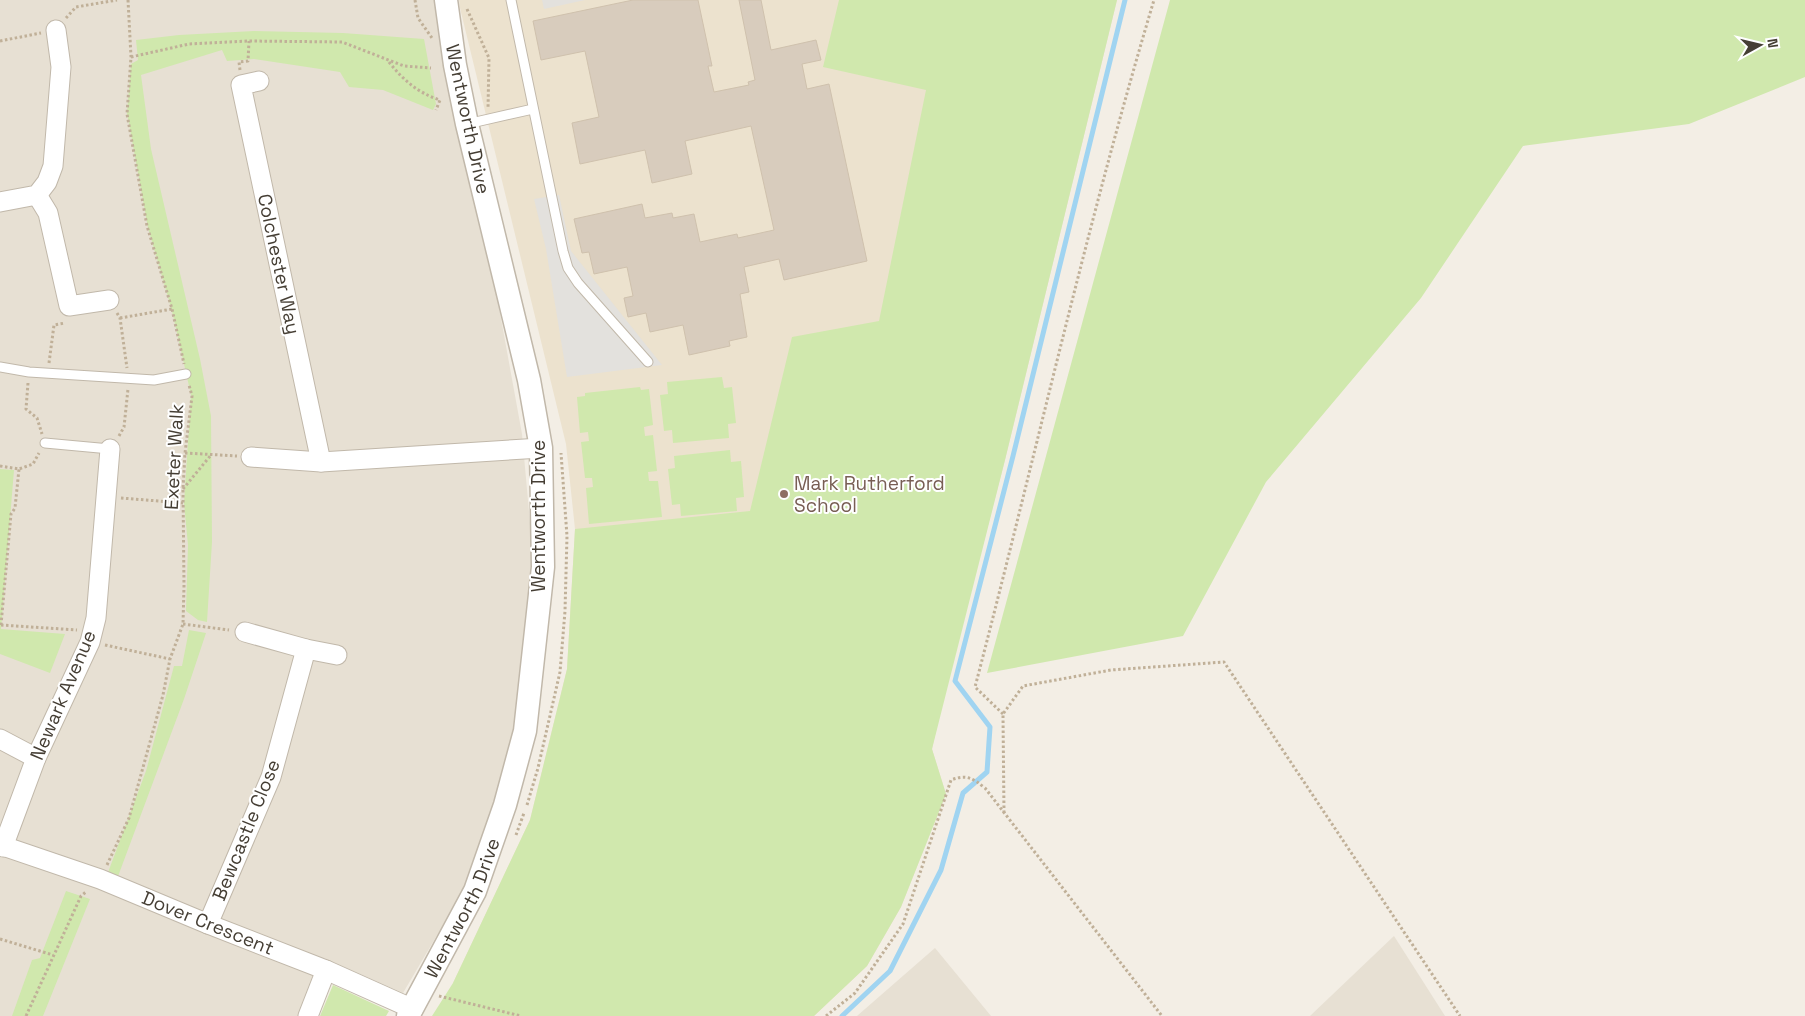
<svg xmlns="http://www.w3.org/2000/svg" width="1805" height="1016" font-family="'Space Grotesk',sans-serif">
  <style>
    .residential { fill: #e7e0d3 }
    .education { fill: #ece2ce }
    .green { fill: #d0e8ad }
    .parking { fill: #e3e1dd }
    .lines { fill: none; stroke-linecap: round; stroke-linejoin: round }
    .stream { stroke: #a0d4f1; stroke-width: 5 }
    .building { fill: #d8ccbd; stroke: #cfc1ad }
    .service-casing { stroke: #c1b8aa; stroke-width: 11 }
    .minor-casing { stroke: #c1b8aa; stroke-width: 21 }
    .tertiary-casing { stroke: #c1b8aa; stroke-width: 25 }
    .path { stroke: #c0b098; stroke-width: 3; stroke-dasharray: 2.5 2.5; stroke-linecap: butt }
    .service { stroke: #fff; stroke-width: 9 }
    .minor { stroke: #fff; stroke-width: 19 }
    .tertiary { stroke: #fff; stroke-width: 22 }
    .education-dot { fill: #8d6e63; stroke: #fff; stroke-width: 2 }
    .labels { text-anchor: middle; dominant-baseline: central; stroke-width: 4; stroke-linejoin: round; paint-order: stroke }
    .street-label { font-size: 19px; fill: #453e34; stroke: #fff }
    .education-label { font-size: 19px; fill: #785e54; stroke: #fff; text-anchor: start }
  </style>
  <rect width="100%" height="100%" fill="#f3eee5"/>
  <g class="residential">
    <polygon points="0,0 443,0 522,434 534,567 517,727 496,806 466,886 403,993 324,958 300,1016 0,1016"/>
    <polygon points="1394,936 1445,1016 1310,1016"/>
    <polygon points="935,948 991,1016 857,1016"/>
  </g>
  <polygon class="education" points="459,0 1117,0 1005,460 945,690 932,749 946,794 901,907 867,966 814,1016 453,983 530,820 567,669 575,529 566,444 460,8"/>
  <g class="green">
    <polygon points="839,0 1117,0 1005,460 932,749 946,794 901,907 867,966 814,1016 432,1016 453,983 530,820 567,669 575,529 750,511 792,337 879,321 926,90 823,67"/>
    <polygon points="1170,0 1805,0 1805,77 1689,124 1523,146 1421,298 1266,482 1183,636 987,673"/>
    <polygon points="254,31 343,33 424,39 436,104 433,110 383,90 349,87 340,72 254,59 227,61 222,50 141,75 151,149 200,359 211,416 212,542 207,622 198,620 186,611 188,545 184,503 191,395 172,311 148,228 127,113 131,64 138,60 136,40 179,35"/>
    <polygon points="722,377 724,388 732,387 736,423 728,424 729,438 673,443 672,430 664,431 660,395 668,394 667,382"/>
    <polygon points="640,387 641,390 649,389 653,425 644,427 645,436 653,435 657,471 648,472 649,481 658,481 662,517 589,524 586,488 593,487 592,478 585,478 581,442 589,441 588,432 580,433 577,397 585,396 585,393"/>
    <polygon points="730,450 731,462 741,461 744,497 736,498 737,511 681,516 680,504 672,505 668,469 675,468 674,456"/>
    <polygon points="0,469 14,470 1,629 65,634 50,673 0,654"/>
    <polygon points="189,630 206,633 184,699 117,879 107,875 146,771 174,666 182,666"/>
    <polygon points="66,891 90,899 43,1016 12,1016 32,960 40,958"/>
    <polygon points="333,985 389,1011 386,1016 320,1016"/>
  </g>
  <g class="parking">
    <polygon points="542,0 585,0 544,9"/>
    <polygon points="559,195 571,251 662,365 567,377 546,249 534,199"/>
  </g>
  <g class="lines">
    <polyline class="stream" points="842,1016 890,971 941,870 963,793 987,772 990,727 955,681 1013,456 1125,0"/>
  </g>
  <polygon class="building" points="633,0 698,0 712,66 708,66 714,92 749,85 748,82 755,80 739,0 761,0 771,50 816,40 821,60 802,64 807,89 829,84 867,261 784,280 779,259 744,267 749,292 740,294 747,337 729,341 730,346 689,355 683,325 650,332 646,313 628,317 624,298 633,296 627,267 594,274 589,252 582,253 574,219 642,204 645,218 672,213 673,218 694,214 700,242 737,234 738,238 774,230 751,126 685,141 692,174 652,183 645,150 580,164 572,123 599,117 585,51 541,60 533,21"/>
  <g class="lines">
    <defs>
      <g id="service">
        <polyline points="511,0 563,251 568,268 578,283 648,362"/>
        <polyline points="467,124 533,109"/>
        <polyline points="0,367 29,372 154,380 186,374"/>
        <polyline points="45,443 110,449"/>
      </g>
      <g id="minor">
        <polyline points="259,81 241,85 321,462 541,448"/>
        <polyline points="37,195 48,213 69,306 109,300"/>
        <polyline points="0,202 37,195 47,182 53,166 61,67 56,30"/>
        <polyline points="251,457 321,462"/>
        <polyline points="306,649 337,655"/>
        <polyline points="0,739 36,758"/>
        <polyline points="0,845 100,879 208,924 326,970 413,1009"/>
        <polyline points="3,847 36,758 90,642 96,618 110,449"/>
        <polyline points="208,924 271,777 306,649 245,632"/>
        <polyline points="308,1016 326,970"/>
      </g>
      <g id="tertiary">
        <path id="s1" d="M408,1016l67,-125 30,-86 20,-74 18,-164 -2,-119 -12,-68 -62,-256 -12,-59 -9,-65"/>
      </g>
    </defs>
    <use href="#service" class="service-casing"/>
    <use href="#minor" class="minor-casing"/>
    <use href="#tertiary" class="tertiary-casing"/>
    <g class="path">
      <polyline points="128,0 131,57 127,114 147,226 172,309 184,364"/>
      <polyline points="415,0 418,18 432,38"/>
      <polyline points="467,9 489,58 488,109"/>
      <polyline points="66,18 76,7 117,0"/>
      <polyline points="0,41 41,33"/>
      <polyline points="131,57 189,44 249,41 342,42 404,66 431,68"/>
      <path d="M389,62c14,18 29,31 51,38l-4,10"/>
      <polyline points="240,70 239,62 248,61 249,41"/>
      <polyline points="117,313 120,318 127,368"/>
      <polyline points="120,318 172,309"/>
      <polyline points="49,363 54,325 65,323"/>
      <polyline points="28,383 26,409 37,418 42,434"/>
      <polyline points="119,436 124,427 128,389"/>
      <polyline points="185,453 237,456"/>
      <polyline points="0,466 19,469 33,464 39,453"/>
      <polyline points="183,489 211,455"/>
      <polyline points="121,498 183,503"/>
      <polyline points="183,624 229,630"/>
      <polyline points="1,625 11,514 15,508 19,469"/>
      <polyline points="1,625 77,630"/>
      <polyline points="105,645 170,659"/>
      <path d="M1003,714l-28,-27c60,-229 111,-460 179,-687"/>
      <polyline points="527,805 538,768 560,672 565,611 567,536 561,453"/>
      <polyline points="1004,813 1003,714 1023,686 1111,670 1224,662 1460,1016"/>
      <polyline points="516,835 524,813"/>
      <polyline points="107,865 129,818 163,695 170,659 183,624 184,586 183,489 185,453 192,396 189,385"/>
      <polyline points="0,939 53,955"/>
      <polyline points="439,996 521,1016"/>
      <polyline points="26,1016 81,896 87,891"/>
      <path d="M826,1016l29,-23 48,-69 48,-144c16,-6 21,-2 34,8l177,228"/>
    </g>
    <use href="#service" class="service"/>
    <use href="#minor" class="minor"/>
    <use href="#tertiary" class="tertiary"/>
  </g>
  <circle class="education-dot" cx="784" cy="494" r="5"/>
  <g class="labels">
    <g class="street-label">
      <text transform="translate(468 119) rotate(78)">Wentworth Drive</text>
      <text transform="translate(279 264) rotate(78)">Colchester Way</text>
      <text transform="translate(174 457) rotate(-87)">Exeter Walk</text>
      <text transform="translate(538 516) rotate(-90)">Wentworth Drive</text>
      <text transform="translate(63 695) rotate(-67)">Newark Avenue</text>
      <text transform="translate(246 830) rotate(-68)">Bewcastle Close</text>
      <text stroke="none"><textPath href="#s1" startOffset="121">Wentworth Drive</textPath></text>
      <text transform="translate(208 923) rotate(22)">Dover Crescent</text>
    </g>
    <g class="education-label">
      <text x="794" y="483">Mark Rutherford<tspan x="794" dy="22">School</tspan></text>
    </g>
  </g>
  <g transform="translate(1760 45) rotate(82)" stroke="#ffffff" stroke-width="4" paint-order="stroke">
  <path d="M0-4L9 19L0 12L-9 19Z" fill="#453e34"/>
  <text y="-8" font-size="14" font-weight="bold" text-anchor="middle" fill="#453e34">N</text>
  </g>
</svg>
